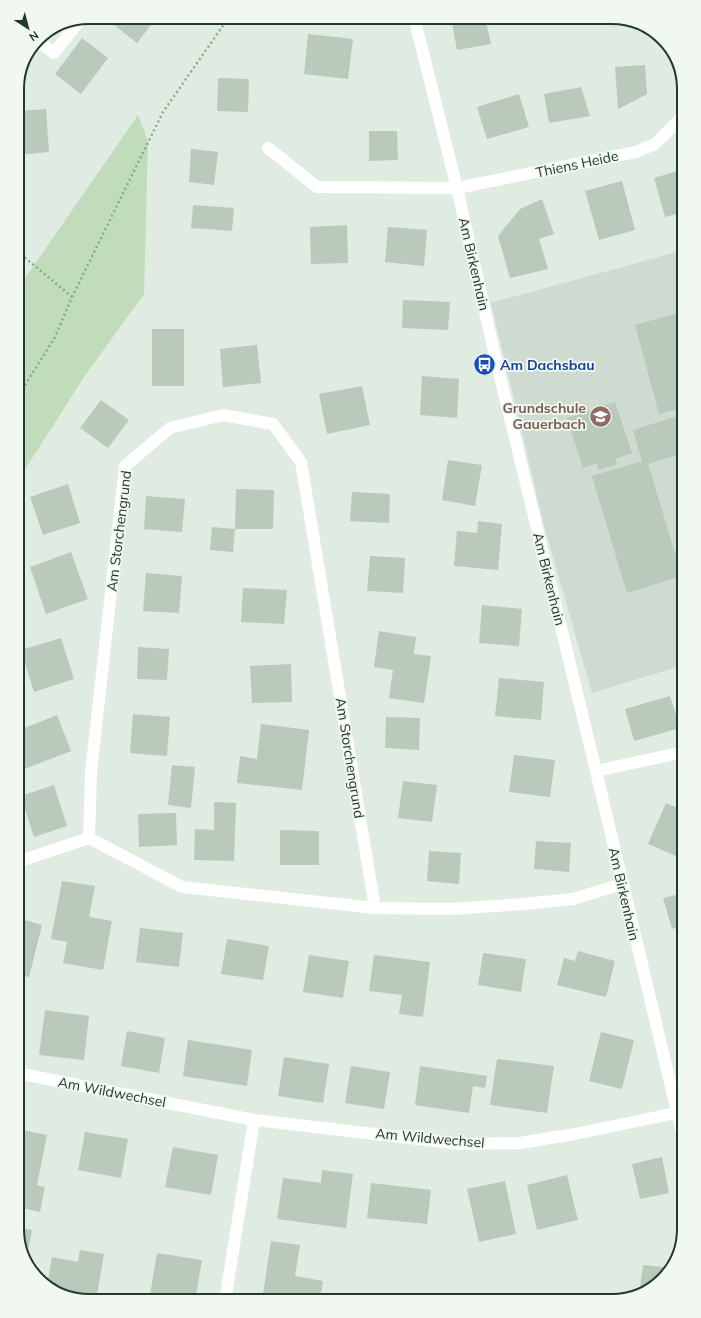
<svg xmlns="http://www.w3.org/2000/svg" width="701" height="1318" font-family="Mulish,sans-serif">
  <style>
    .built { fill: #cfdbd0 }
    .green { fill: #c0dcba }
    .building { fill: #b9c9bb }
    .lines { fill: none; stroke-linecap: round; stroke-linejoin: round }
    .path { stroke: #81ae8b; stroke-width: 2.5; stroke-dasharray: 2 3; stroke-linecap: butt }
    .minor { stroke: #fff; stroke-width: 12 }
    .labels { text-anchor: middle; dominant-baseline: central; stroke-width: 3.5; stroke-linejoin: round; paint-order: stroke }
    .street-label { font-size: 14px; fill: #213b28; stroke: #f1f8f1 }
    .transit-label { font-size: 14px; font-weight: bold; fill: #164399; stroke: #f1f8f1; text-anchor: start }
    .education-label { font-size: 14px; font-weight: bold; fill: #785e54; stroke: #f1f8f1; text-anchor: end }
    .rim { fill: none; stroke: #213b28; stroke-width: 2 }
  </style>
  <rect width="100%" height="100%" fill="#e0ebe1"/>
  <polygon class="built" points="684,250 684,665 592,693 545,529 491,303"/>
  <polygon class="green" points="138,115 148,141 144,294 84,377 17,482 17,290"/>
  <g class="building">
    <polygon points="112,17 157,17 137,43 109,21"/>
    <polygon points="451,17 485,17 491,44 457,50"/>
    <polygon points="308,34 353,39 348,79 304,74"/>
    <polygon points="82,38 108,58 81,94 55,74"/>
    <polygon points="645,65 647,94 618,109 615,67"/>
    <polygon points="218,78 249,79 248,112 217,111"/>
    <polygon points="581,87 590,116 549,123 544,94"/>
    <polygon points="519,94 529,127 487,139 477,107"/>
    <polygon points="46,109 49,152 17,155 17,111"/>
    <polygon points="369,131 397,131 398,160 369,161"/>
    <polygon points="191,149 218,152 214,185 189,182"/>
    <polygon points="684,169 684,212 665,217 654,178"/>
    <polygon points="622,181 635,230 599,240 585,191"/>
    <polygon points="542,199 554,234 539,239 548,269 510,278 498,236 520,209"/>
    <polygon points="193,205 234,208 232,231 191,228"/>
    <polygon points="347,225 348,263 311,264 310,227"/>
    <polygon points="388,227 427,230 424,266 385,262"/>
    <polygon points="403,300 450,302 448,330 402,328"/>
    <polygon points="684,311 684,407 659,414 635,325"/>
    <rect x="152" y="329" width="32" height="57"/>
    <polygon points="257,345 261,383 223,387 220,349"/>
    <polygon points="422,376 459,379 457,418 420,415"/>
    <polygon points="362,386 370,425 327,434 319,394"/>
    <polygon points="101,400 129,420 108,448 80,428"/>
    <polygon points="615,402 632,453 615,459 617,464 598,470 597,463 583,468 567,418"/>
    <polygon points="684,414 684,453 648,464 682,576 627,593 592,476 642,461 633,430"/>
    <polygon points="448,460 482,465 475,506 442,500"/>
    <polygon points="68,484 80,523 43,535 30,497"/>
    <polygon points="236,489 274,490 273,529 235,529"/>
    <polygon points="352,492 390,494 389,523 350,521"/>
    <polygon points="146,496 185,499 182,532 144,529"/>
    <polygon points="478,521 502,524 498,570 454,566 457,531 477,533"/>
    <polygon points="212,527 235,529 233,552 210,550"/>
    <polygon points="71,552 88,599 46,614 30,567"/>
    <polygon points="370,556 405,558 403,593 367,591"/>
    <polygon points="146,573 182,576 179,613 143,611"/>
    <polygon points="243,588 287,590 284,624 241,622"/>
    <polygon points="482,605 522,609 519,646 479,643"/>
    <polygon points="379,631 416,637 414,654 431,656 424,703 389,698 393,670 374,667"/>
    <polygon points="61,638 74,679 34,692 21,650"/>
    <polygon points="138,647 169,649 167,680 137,679"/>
    <polygon points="291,664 292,702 252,703 250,666"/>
    <polygon points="499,678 544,682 541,720 495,716"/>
    <polygon points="670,696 680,728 634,741 625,709"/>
    <polygon points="133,714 170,717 167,756 130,753"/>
    <polygon points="57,715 71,751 17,772 17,731"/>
    <polygon points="386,717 420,718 419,750 385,748"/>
    <polygon points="261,724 309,730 302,790 237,783 240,756 257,759"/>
    <polygon points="514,755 555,760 550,797 509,792"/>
    <polygon points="172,765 195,767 191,808 168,805"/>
    <polygon points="403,781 437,785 432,822 398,818"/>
    <polygon points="54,785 67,826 34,837 21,796"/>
    <polygon points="214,802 236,803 234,861 194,860 195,829 214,830"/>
    <polygon points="666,803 684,811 683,859 648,844"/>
    <polygon points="176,813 177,845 139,847 138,814"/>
    <polygon points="280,830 319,831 319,865 280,865"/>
    <polygon points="536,841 571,843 569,872 534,869"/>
    <polygon points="429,851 461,853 459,884 427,881"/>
    <polygon points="62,881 95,886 89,917 112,921 103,970 63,963 67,942 51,939"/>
    <polygon points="684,893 684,925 672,929 663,898"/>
    <polygon points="17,918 42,925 29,977 17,974"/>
    <polygon points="140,928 183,933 179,967 136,962"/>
    <polygon points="227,939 269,946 263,980 221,974"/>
    <polygon points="578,951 615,961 606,997 557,985 564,958 575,961"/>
    <polygon points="483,953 526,959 521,992 478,985"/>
    <polygon points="309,955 349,961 343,998 303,992"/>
    <polygon points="374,955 430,962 423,1017 399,1014 402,995 369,991"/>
    <polygon points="45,1010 89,1016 84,1060 39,1055"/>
    <polygon points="127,1031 165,1038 159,1073 121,1066"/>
    <polygon points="601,1032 634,1040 622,1089 589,1081"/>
    <polygon points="188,1040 252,1050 247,1086 183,1076"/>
    <polygon points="284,1057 329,1064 323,1103 278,1096"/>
    <polygon points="497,1059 554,1066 547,1113 490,1105"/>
    <polygon points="351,1066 390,1072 384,1109 345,1103"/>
    <polygon points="420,1066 487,1076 485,1088 473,1086 469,1113 415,1105"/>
    <polygon points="17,1129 47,1135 37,1185 45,1187 40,1212 17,1207"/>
    <polygon points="85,1132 128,1139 121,1178 78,1170"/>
    <polygon points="173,1147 218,1155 211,1195 165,1187"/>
    <polygon points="662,1157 669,1193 640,1199 632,1164"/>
    <polygon points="322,1170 353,1174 346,1228 277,1219 283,1178 321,1183"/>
    <polygon points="567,1175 578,1220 537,1230 527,1185"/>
    <polygon points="505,1181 516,1234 479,1242 467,1189"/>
    <polygon points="371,1183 431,1190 427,1224 367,1218"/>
    <polygon points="17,1227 32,1230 26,1261 23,1257"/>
    <polygon points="271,1241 300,1245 295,1276 323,1281 320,1301 262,1301"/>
    <polygon points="80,1250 104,1254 96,1301 74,1297 49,1289 47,1286 52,1257 78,1262"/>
    <polygon points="157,1253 202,1260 195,1301 149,1301"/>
    <polygon points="643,1265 672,1268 639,1295"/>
  </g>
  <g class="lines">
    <g class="path">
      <polyline points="17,251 72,297"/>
      <polyline points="17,398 55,337 72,297 163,112 229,17"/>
    </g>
    <g class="minor">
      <polyline points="414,17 457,188 496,360 596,771 684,1141"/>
      <polyline points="37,40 54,53 82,18"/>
      <polyline points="268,148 317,187 457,188 636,152 655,144 684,115"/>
      <polyline points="596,771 684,752"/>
      <polyline points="89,838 91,772 125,466 170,428 223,415 273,424 301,462 375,908"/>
      <polyline points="89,838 182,887 375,908 451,909 523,904 573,899 622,884"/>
      <polyline points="17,862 89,838"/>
      <polyline points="17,1073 254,1120 461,1144 520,1143 575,1134 676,1113"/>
      <polyline points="225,1301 254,1120"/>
    </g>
  </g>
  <defs>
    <symbol id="bus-disc" viewBox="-11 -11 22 22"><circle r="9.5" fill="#1a4fb4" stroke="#f1f8f1"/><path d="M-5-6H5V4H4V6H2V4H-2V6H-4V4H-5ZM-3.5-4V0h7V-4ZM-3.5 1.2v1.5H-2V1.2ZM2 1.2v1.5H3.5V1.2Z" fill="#fff"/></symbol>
    <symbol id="school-disc" viewBox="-11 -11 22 22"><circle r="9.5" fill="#8d6e63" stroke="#f1f8f1"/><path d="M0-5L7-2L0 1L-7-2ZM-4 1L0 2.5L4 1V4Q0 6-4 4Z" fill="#fff"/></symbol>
  </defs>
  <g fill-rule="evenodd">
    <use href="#bus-disc" x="472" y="352" width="25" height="25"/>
    <use href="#school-disc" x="588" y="404" width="25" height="25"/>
  </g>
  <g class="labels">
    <g class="street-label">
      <text transform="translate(577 164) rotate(-12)">Thiens Heide</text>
      <text transform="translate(474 264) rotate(77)">Am Birkenhain</text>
      <text transform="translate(119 531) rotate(-83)">Am Storchengrund</text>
      <text transform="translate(549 579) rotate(76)">Am Birkenhain</text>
      <text transform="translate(350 758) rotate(81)">Am Storchengrund</text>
      <text transform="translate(624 894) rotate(77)">Am Birkenhain</text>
      <text transform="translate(112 1092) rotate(11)">Am Wildwechsel</text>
      <text transform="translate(430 1138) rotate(5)">Am Wildwechsel</text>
    </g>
    <g class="transit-label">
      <text x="500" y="365">Am Dachsbau</text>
    </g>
    <g class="education-label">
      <text x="586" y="408">Grundschule<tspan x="586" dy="16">Gauerbach</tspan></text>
    </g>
  </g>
  <path d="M0 0H701V1318H0ZM89 24H612A65 65 0 0 1 677 89V1229A65 65 0 0 1 612 1294H89A65 65 0 0 1 24 1229V89A65 65 0 0 1 89 24Z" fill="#f1f8f1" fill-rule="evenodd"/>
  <path class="rim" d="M89 24H612A65 65 0 0 1 677 89V1229A65 65 0 0 1 612 1294H89A65 65 0 0 1 24 1229V89A65 65 0 0 1 89 24Z"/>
  <g transform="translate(28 28) rotate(144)" stroke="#f1f8f1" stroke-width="3" paint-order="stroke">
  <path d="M0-3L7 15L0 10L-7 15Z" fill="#213b28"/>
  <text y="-6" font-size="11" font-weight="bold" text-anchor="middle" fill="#213b28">N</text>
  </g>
</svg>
